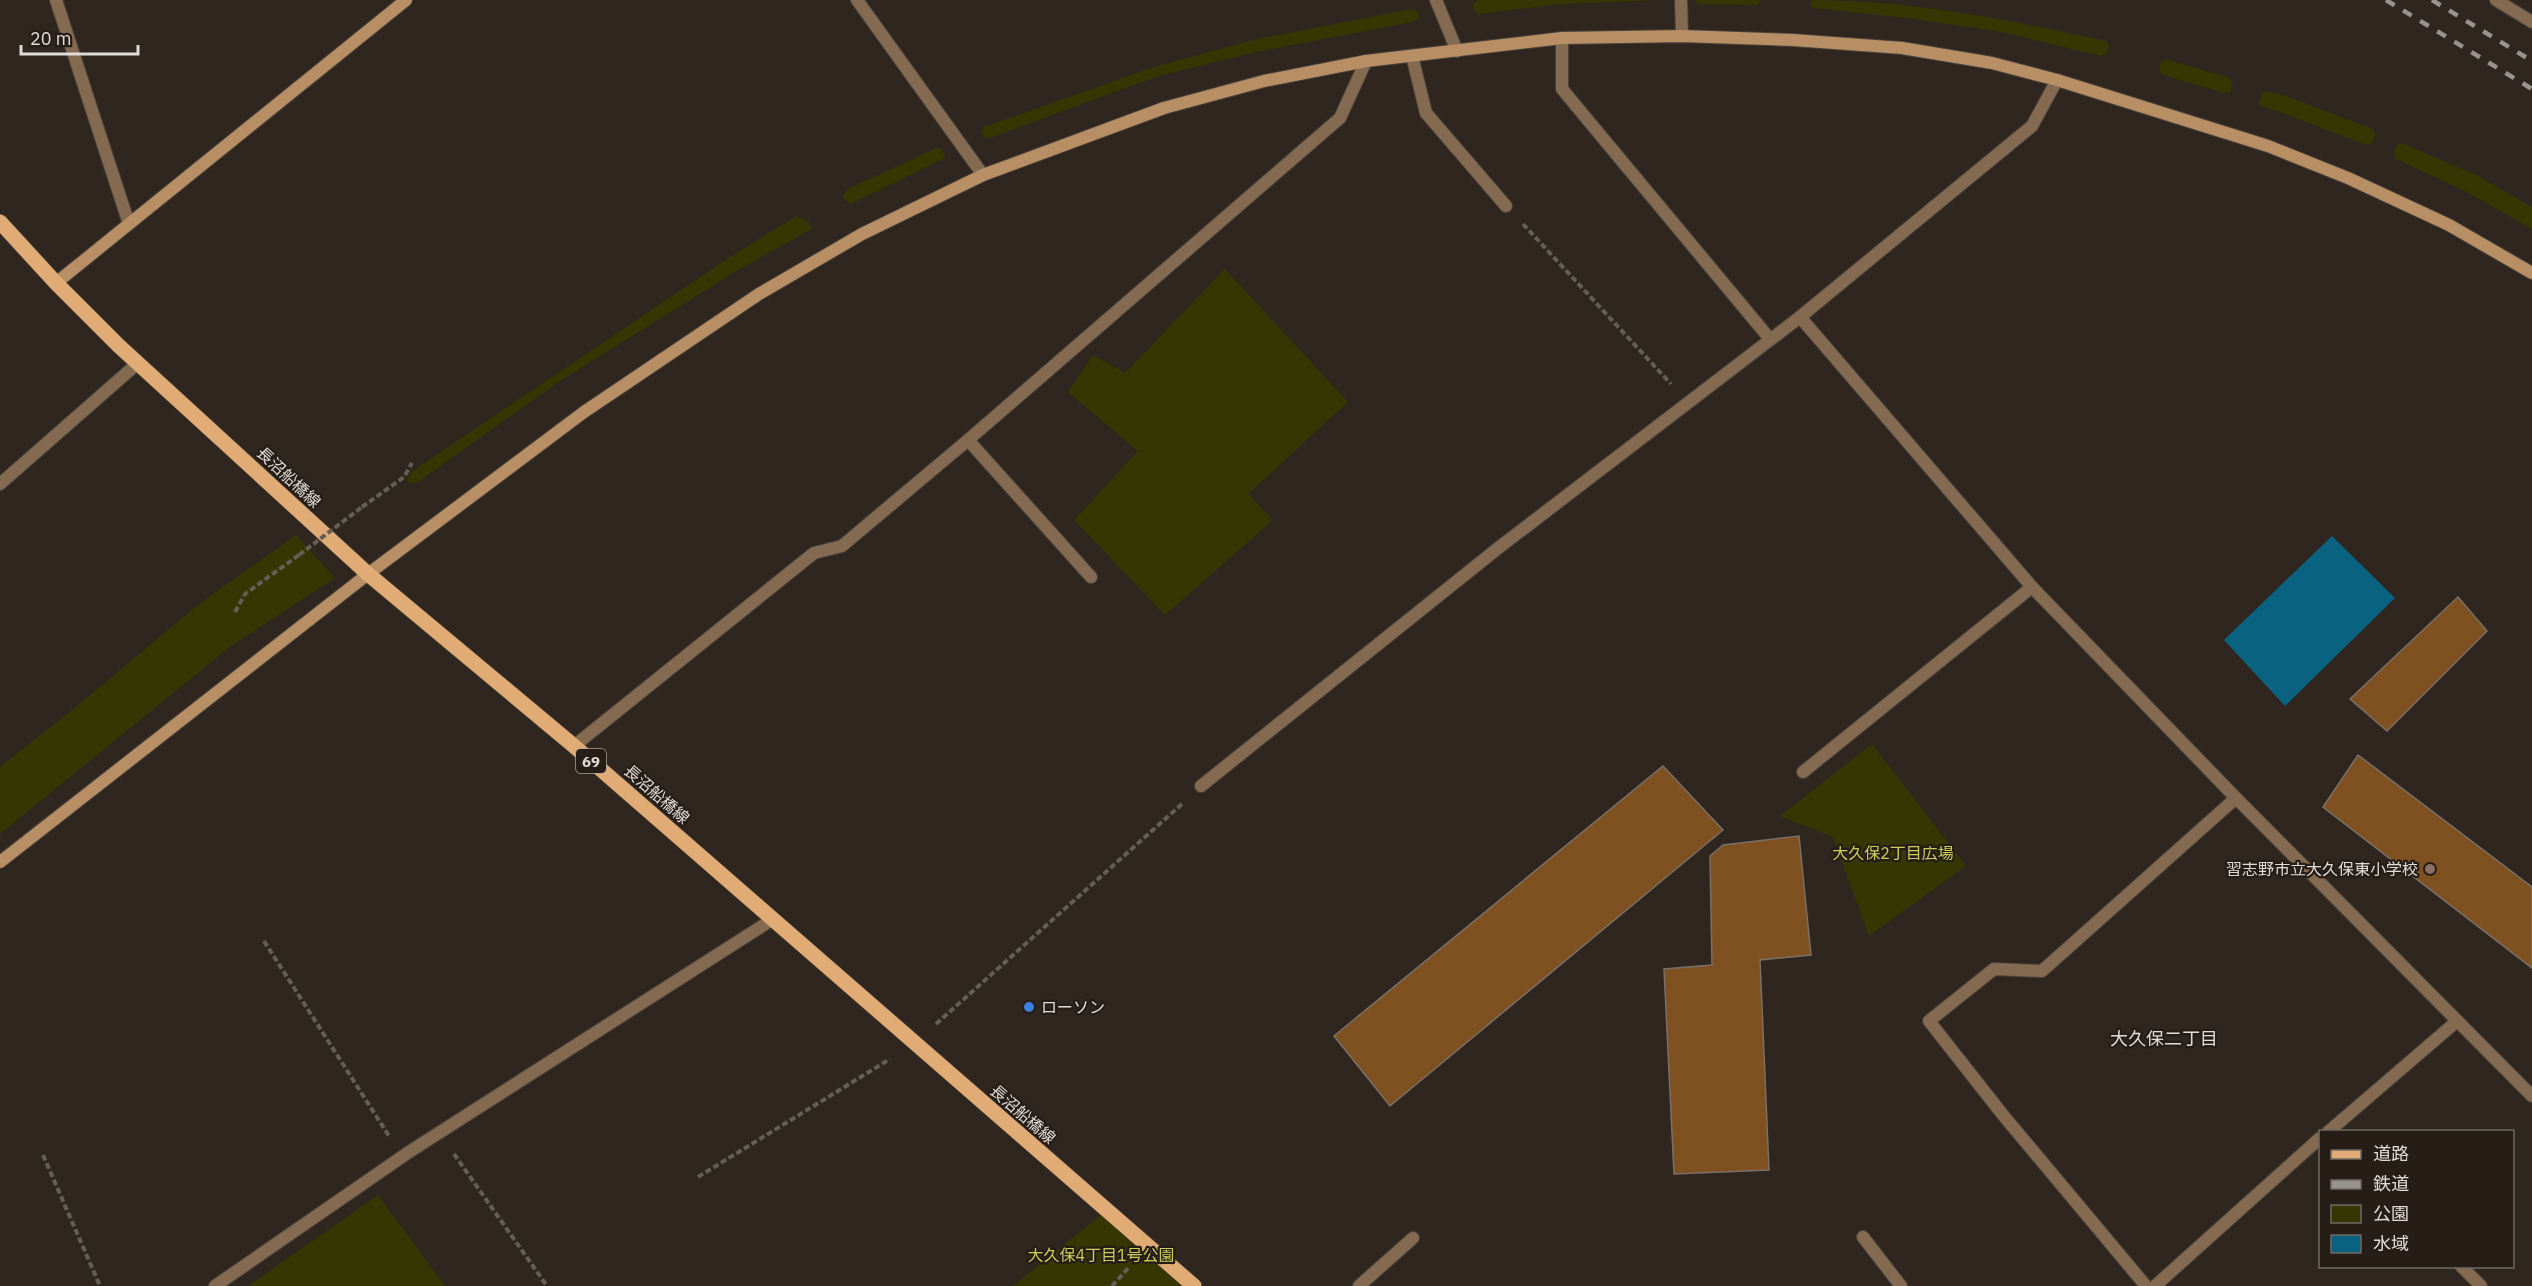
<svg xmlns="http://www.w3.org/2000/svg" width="2532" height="1286" font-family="'IBM Plex Sans','Noto Sans JP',sans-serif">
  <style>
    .green { fill: #353601 }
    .water { fill: #0a6281 }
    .building { fill: #7f5020; stroke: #7a7067; stroke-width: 1.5 }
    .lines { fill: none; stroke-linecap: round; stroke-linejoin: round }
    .lane-casing { stroke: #4b443c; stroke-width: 14 }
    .street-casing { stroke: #4b443c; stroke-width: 14 }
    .secondary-casing { stroke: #4b443c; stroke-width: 14 }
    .primary-casing { stroke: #4b443c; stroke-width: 16 }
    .path { stroke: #655e57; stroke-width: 4; stroke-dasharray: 6 3; stroke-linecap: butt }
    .lane { stroke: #846a50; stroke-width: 12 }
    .street { stroke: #846a50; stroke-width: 12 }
    .secondary { stroke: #b88f65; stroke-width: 12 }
    .primary { stroke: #e0ab74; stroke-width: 15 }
    .rail { stroke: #99938d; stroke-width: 4.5; stroke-dasharray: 10 10; stroke-linecap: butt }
    .path-bridge { stroke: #655e57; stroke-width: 4; stroke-dasharray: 6 3; stroke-linecap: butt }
    .education-dot { fill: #8d6e63; stroke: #251d16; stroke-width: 2 }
    .shop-dot { fill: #3f7fe0; stroke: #251d16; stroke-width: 2 }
    .labels { text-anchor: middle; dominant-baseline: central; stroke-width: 4.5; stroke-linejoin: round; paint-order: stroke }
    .shield { fill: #251d16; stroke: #a8a29c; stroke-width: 1.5 }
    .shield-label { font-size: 15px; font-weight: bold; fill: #e0dbd6 }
    .street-label { font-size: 16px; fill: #e0dbd6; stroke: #251d16 }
    .park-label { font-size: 16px; fill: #cbcf59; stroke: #251d16 }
    .poi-label { font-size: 16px; fill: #e0dbd6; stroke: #251d16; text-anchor: end }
    .neighbourhood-label { font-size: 18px; fill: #e0dbd6; stroke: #251d16 }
  </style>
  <rect width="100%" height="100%" fill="#2f271f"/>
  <g class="green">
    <polygon points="1477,0 1662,0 1562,4 1478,14 1474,11 1473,5"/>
    <polygon points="1695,0 1760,0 1760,2 1757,5 1698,4"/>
    <path d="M1811,0c100,0 198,20 295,41l3,4 -3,9 -5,2 -99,-24 -95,-14 -94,-10 -3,-2z"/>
    <polygon points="1412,9 1418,11 1419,18 1412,22 1261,51 1158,76 990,138 985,138 981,132 984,127 1154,67 1257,39"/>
    <polygon points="2165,59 2227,77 2233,82 2230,92 2224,93 2163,75 2159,71 2161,63"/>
    <polygon points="2266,91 2286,96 2373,129 2376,134 2371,144 2366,145 2280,112 2260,106 2259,103 2262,93"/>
    <polygon points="2398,144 2404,144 2476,175 2532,207 2532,229 2467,192 2396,159 2394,153"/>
    <polygon points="936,148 941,148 946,155 942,159 851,204 844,200 843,195 848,189"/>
    <polygon points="796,216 808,221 812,229 738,270 560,381 418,482 411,484 406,480 411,472 727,259"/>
    <polygon points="1225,269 1348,402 1248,494 1273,520 1165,615 1074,520 1138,451 1068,392 1093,355 1125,373"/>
    <polygon points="296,535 335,578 231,646 0,834 0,767 77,706 199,604"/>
    <polygon points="1872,744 1966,866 1869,936 1833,837 1780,816"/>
    <polygon points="378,1195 445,1286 248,1286"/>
    <polygon points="1102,1214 1186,1286 1013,1286"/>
  </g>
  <polygon class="water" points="2332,536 2395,598 2285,706 2224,640"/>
  <g class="building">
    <polygon points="2458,597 2487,631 2387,731 2350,699"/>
    <polygon points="2358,755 2532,887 2532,968 2323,807"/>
    <polygon points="1663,766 1723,830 1390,1106 1334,1036"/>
    <polygon points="1799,836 1811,955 1760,960 1769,1170 1674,1174 1664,969 1712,965 1710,856 1723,845"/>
  </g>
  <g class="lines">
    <defs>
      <g id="lane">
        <polyline points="0,484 138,363"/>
        <polyline points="215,1286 409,1152 773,919"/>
      </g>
      <g id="street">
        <polyline points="56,0 129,224"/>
        <polyline points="857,0 983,175"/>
        <polyline points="1436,0 1457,51"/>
        <polyline points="1681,0 1682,36"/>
        <polyline points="2496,0 2532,22"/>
        <polyline points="1562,38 1562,89 1770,339"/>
        <polyline points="1412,56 1426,113 1506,206"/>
        <polyline points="1800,317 2032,587 2236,798 2532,1096"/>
        <polyline points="968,440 1091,577"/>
        <polyline points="574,746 814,553 842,546 968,440 1340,118 1366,61"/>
        <polyline points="1803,772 2032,587"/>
        <polyline points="1201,786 1497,549 1800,317 2032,126 2057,80"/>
        <polyline points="2328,1132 2456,1022"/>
        <polyline points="1863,1237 1901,1286"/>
        <polyline points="2461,1266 2481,1286"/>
        <polyline points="1359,1286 1413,1238"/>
        <polyline points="2146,1286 2003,1115 1929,1021 1994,969 2042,971 2236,798"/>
        <polyline points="2155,1286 2320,1138"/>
      </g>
      <g id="secondary">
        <polyline points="56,283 406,0"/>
        <polyline points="0,862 368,574 584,412 759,294 862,234 983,175 1164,108 1264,81 1366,61 1562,38 1682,36 1793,40 1902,48 1992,63 2057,80 2268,146 2348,178 2449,225 2532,273"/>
      </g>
      <polyline id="primary" points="0,222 56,283 119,346 368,574 574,746 1194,1286"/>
    </defs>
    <use href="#lane" class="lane-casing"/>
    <use href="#street" class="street-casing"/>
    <use href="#secondary" class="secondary-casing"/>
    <use href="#primary" class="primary-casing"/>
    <g class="path">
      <polyline points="1523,224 1671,384"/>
      <polyline points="362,507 404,477 412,463"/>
      <polyline points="235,612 245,594 299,555"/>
      <polyline points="264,941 389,1136"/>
      <polyline points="936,1024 1183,803"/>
      <polyline points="454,1154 547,1286"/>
      <polyline points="43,1155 100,1286"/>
      <polyline points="698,1177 890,1059"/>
      <polyline points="1112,1286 1130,1266"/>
    </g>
    <use href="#lane" class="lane"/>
    <use href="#street" class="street"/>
    <use href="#secondary" class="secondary"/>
    <use href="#primary" class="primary"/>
    <g class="rail">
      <polyline points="2386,0 2532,89"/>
      <polyline points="2432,0 2532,61"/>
    </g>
    <polyline class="path-bridge" points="299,555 362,507"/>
  </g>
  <circle class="education-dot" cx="2430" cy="869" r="6"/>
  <circle class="shop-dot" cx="1029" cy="1007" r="6"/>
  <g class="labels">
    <rect class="shield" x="576" y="749" width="30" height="24" rx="4.5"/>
    <g class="shield-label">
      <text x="591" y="761">69</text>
    </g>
    <g class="street-label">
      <text transform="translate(289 477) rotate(43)">長沼船橋線</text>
      <text transform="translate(657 794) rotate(41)">長沼船橋線</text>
      <text transform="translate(1023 1114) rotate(41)">長沼船橋線</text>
    </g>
    <g class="park-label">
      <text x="1893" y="853">大久保2丁目広場</text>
      <text x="1101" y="1255">大久保4丁目1号公園</text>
    </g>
    <g class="poi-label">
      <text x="2418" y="869">習志野市立大久保東小学校</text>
      <text x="1041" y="1007" text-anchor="start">ローソン</text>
    </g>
    <g class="neighbourhood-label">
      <text x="2164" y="1038">大久保二丁目</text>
    </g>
  </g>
  <rect x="2319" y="1130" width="195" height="138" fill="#251d16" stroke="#706963" stroke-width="1.5"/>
  <rect x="2331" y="1150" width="30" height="9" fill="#e0ab74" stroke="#706963" stroke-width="1.5"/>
  <text x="2373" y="1160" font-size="18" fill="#e0dbd6">道路</text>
  <rect x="2331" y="1180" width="30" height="9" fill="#99938d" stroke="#706963" stroke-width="1.5"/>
  <text x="2373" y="1190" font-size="18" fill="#e0dbd6">鉄道</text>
  <rect x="2331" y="1205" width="30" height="18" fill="#353601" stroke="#706963" stroke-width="1.5"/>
  <text x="2373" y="1220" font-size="18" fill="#e0dbd6">公園</text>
  <rect x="2331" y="1235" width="30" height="18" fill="#0a6281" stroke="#706963" stroke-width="1.5"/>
  <text x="2373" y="1250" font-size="18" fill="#e0dbd6">水域</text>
  <path d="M21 45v9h117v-9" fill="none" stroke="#e0dbd6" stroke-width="3"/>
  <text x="30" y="45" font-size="18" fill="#e0dbd6" stroke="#251d16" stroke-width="4.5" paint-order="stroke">20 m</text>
</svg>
